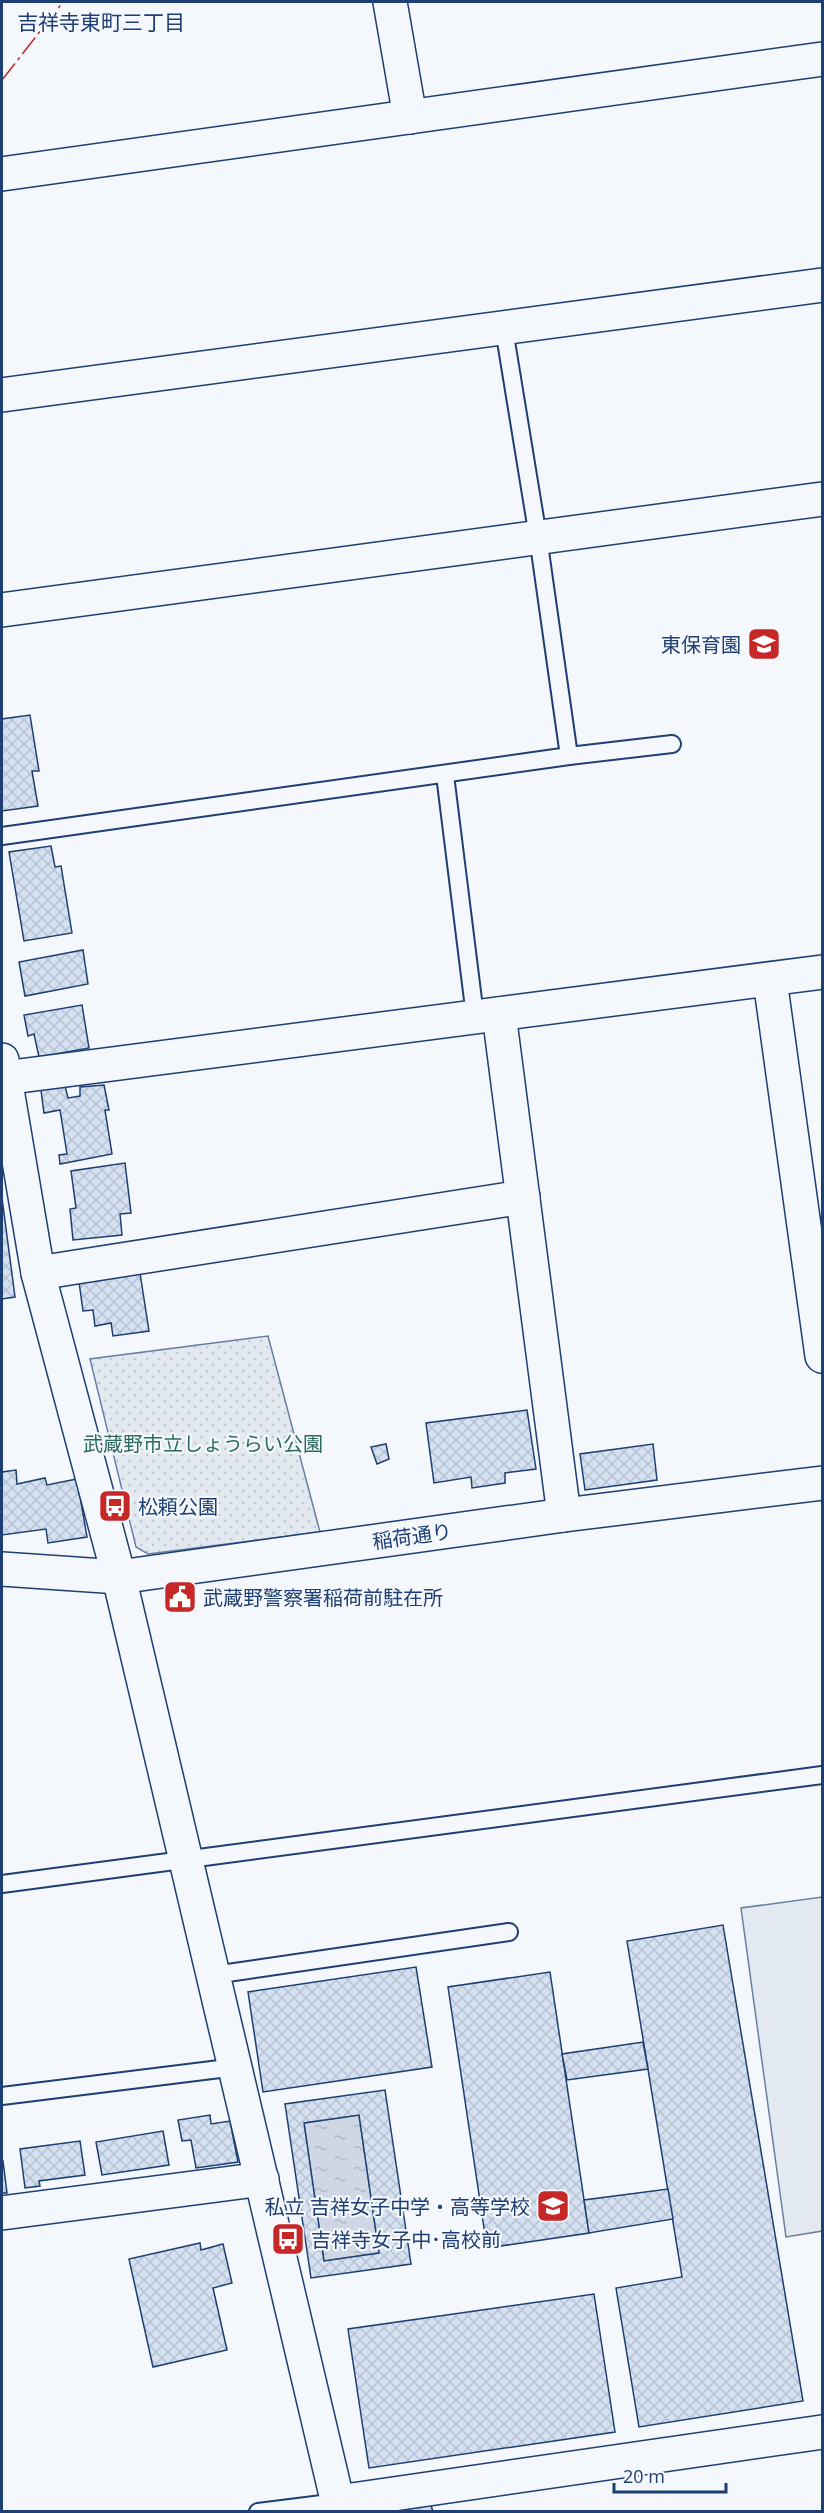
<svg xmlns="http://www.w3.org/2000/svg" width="824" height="2513" font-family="'Open Sans','Noto Sans JP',sans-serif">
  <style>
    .grass { fill: url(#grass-dots); stroke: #687fa3; stroke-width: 1.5 }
    .pitch { fill: #e3e9f0; stroke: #687fa3; stroke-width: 1.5 }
    .water { fill: url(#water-ripples); stroke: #687fa3; stroke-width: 1.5 }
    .building { fill: url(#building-cross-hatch); stroke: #1d3f73; stroke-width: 1.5; fill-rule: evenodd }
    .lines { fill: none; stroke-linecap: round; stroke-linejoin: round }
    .service-casing { stroke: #1d3f73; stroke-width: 20 }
    .minor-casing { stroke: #1d3f73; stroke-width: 36 }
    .service { stroke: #f4f7fb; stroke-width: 16 }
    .minor { stroke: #f4f7fb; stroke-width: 33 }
    .power { stroke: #c62828; stroke-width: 1.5; stroke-dasharray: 21 4.5 3 4.5; stroke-linecap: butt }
    .labels { text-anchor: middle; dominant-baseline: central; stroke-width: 4.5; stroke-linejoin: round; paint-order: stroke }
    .poi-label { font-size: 20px; fill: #1d3f73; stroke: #f4f7fb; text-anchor: start }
    .park-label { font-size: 20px; fill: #2c6c60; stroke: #f4f7fb }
    .street-label { font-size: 20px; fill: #1d3f73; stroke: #f4f7fb }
    .neighbourhood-label { font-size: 21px; fill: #1d3f73; stroke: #f4f7fb }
  </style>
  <defs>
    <pattern id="grass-dots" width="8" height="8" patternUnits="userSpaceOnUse" patternTransform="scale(1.5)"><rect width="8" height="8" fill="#e3e9f0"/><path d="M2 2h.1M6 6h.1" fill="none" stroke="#c2c9d1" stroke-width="1.8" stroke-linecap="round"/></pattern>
    <pattern id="water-ripples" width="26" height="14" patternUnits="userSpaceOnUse" patternTransform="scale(1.5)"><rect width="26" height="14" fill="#cfd7e4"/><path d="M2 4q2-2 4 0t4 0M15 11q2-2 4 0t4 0" fill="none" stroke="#b1bac7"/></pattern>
    <pattern id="building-cross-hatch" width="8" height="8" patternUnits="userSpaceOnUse" patternTransform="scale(1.5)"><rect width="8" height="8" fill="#d5e0f0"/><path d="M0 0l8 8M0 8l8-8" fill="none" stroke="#b6c1d1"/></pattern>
  </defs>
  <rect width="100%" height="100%" fill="#f4f7fb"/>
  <polygon class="grass" points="268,1336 320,1532 148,1554 136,1547 90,1359"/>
  <polygon class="pitch" points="822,1897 822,2231 786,2237 741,1908"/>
  <polygon class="water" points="359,2115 379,2253 324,2261 304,2123"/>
  <g class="building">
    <polygon points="30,715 39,771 32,771 38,806 2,811 2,719"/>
    <polygon points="51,846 55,867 61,866 72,933 24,941 9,852"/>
    <polygon points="83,950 88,984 25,996 19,962"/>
    <polygon points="82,1005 89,1048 39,1057 34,1034 28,1036 24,1015"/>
    <polygon points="104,1085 109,1110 105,1110 112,1154 60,1164 59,1155 67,1154 60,1110 44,1113 41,1090 65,1086 68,1098 80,1096 80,1087"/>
    <polygon points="125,1163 131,1213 120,1214 122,1235 73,1240 70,1209 76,1208 71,1171"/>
    <polygon points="2,1198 15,1297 2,1299"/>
    <polygon points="140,1273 149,1331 113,1336 111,1323 95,1326 93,1310 83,1311 79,1282"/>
    <polygon points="527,1410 536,1469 505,1473 505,1483 472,1488 471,1477 434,1483 426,1423"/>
    <polygon points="386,1444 389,1459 377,1464 371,1447"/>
    <polygon points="653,1444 657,1480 585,1490 580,1454"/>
    <polygon points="16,1470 17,1484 45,1478 47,1485 77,1479 87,1537 48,1543 46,1529 2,1535 2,1472"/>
    <polygon points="723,1925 803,2401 639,2427 616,2288 682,2277 627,1941"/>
    <polygon points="416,1967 432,2067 263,2092 248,1992"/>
    <polygon points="550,1972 589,2233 487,2248 448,1987"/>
    <polygon points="643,2042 648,2069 567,2080 562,2054"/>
    <path d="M385,2090l26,174 -100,14 -26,-174zM359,2115l20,138 -55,8 -20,-138z"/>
    <polygon points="210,2115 211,2124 230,2121 238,2162 196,2168 191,2140 182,2141 178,2120"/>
    <polygon points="163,2131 169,2165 102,2175 96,2142"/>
    <polygon points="80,2141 85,2175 39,2181 40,2186 25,2188 20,2149"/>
    <polygon points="3,2161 7,2193 2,2193 2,2162"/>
    <polygon points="668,2189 673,2219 589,2233 584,2200"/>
    <polygon points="200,2243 201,2250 223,2244 232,2283 213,2288 227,2350 153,2367 129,2259"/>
    <polygon points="594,2294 615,2432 369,2468 348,2329"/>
    <polygon points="431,2505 433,2512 392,2512"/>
  </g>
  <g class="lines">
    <defs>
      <g id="service">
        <polyline points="504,329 538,537 569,756"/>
        <polyline points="445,775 475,1016"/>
        <polyline points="2,836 569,756 672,744"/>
        <polyline points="2,1884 822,1775"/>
        <polyline points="214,1975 509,1932"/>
        <polyline points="2,2096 236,2067"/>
        <polyline points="258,2512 338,2502"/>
      </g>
      <g id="minor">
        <polyline points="390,2 410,117"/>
        <polyline points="2,174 822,59"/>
        <polyline points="2,395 822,285"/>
        <polyline points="2,610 822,499"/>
        <polyline points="770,980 822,1356"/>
        <polyline points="499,1014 564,1515"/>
        <polyline points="2,1060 38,1273 119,1577 340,2512"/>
        <polyline points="4,1078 822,972"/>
        <polyline points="38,1273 523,1197"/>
        <polyline points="2,1569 119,1577 564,1515 822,1483"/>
        <polyline points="2,2213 262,2179"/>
        <polyline points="338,2502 822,2432"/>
      </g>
    </defs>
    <use href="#service" class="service-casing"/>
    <use href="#minor" class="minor-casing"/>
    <use href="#service" class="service"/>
    <use href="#minor" class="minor"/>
    <polyline class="power" points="2,80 63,2"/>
  </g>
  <defs>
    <symbol id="school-square" viewBox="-11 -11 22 22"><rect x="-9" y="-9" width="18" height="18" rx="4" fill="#c62828" stroke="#f4f7fb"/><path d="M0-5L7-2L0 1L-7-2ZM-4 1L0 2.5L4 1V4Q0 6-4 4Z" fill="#fff"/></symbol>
    <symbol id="bus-square" viewBox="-11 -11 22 22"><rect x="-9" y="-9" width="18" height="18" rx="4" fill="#c62828" stroke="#f4f7fb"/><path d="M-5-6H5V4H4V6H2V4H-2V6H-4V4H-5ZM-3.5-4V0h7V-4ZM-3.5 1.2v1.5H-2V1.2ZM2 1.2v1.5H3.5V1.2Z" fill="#fff"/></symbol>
    <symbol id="civic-square" viewBox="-11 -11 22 22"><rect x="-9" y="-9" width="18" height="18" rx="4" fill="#c62828" stroke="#f4f7fb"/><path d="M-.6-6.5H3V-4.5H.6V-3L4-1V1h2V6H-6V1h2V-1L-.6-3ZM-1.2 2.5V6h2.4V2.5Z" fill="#fff"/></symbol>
  </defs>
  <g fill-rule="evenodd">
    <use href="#school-square" x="745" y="625" width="38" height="38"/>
    <use href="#bus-square" x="96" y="1487" width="38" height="38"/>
    <use href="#civic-square" x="161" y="1578" width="38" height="38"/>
    <use href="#school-square" x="534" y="2187" width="38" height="38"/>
    <use href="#bus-square" x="269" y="2220" width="38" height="38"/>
  </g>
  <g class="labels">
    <g class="poi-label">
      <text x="741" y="644" text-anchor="end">東保育園</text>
      <text x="138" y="1506">松頼公園</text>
      <text x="203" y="1597">武蔵野警察署稲荷前駐在所</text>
      <text x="530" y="2206" text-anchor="end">私立 吉祥女子中学・高等学校</text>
      <text x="311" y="2239">吉祥寺女子中･高校前</text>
    </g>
    <g class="park-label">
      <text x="203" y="1443">武蔵野市立しょうらい公園</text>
    </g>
    <g class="street-label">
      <text transform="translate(412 1536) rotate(-8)">稲荷通り</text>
    </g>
    <g class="neighbourhood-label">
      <text x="101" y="22">吉祥寺東町三丁目</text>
    </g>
  </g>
  <rect width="824" height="2513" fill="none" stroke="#1d3f73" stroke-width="6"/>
  <path d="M614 2483v9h112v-9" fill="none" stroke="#1d3f73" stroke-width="3"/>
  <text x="623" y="2483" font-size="18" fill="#1d3f73" stroke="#f4f7fb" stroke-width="4.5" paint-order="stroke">20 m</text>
</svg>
